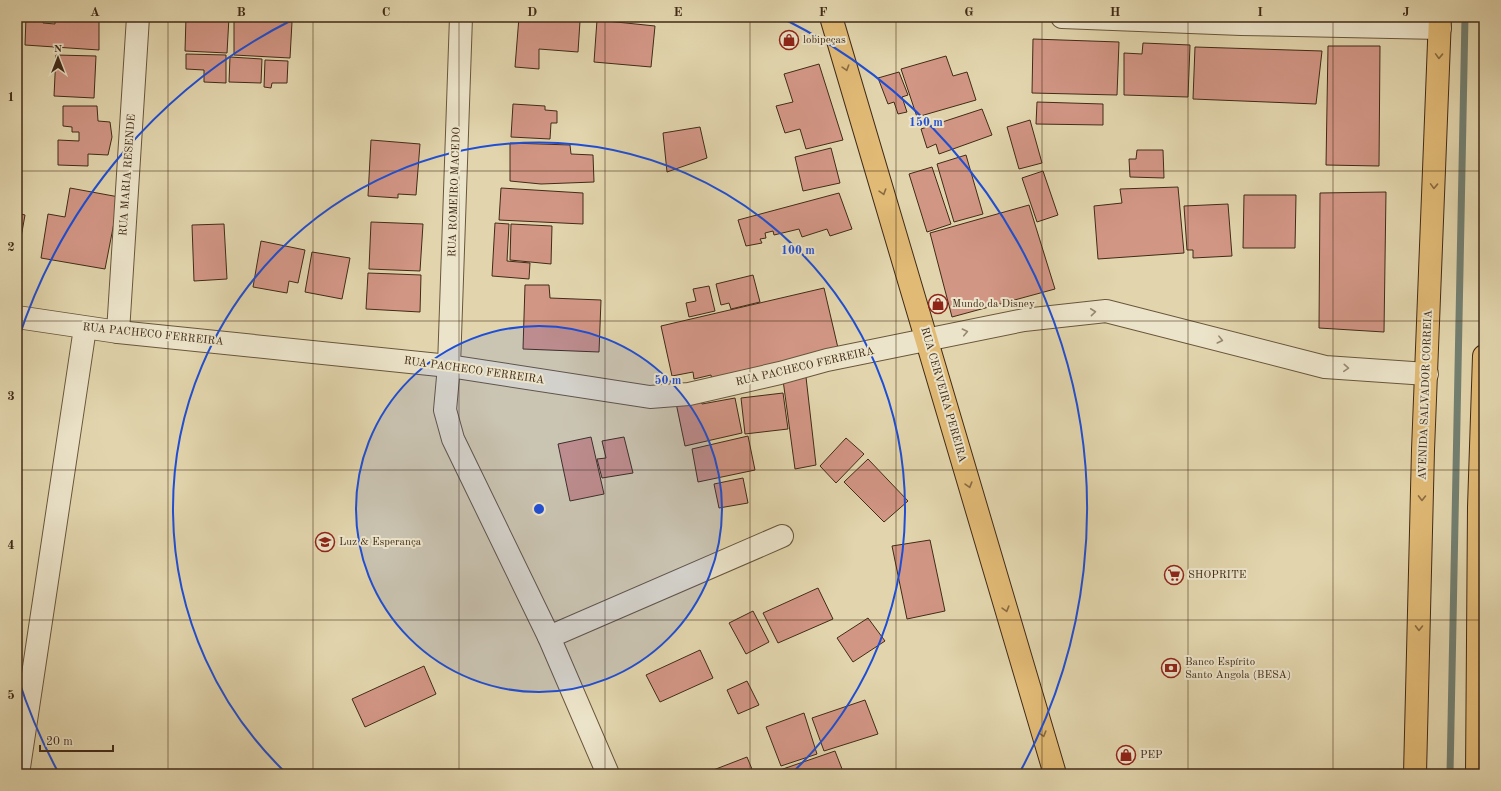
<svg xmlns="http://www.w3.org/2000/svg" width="1501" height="791" font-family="'Old Standard TT',serif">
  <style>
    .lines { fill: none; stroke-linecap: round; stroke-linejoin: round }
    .stream { stroke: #738072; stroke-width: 7 }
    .building { fill: #d29685; stroke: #412b17 }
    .minor-casing { stroke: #69563c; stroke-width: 24 }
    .major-casing { stroke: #412b17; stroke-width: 24 }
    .minor { stroke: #ece4ca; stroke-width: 22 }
    .major { stroke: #e1ba76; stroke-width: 22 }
    .oneway { stroke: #896b42 }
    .oneway2 { stroke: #968870 }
    .grid { fill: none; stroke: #412b17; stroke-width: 1; stroke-opacity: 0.55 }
    .ring { fill: none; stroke: #1d4ed8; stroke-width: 2 }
    .labels { text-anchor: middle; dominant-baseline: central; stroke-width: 4; stroke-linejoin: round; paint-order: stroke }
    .poi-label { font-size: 11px; fill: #412b17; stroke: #ece4ca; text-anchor: start }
    .street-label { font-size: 11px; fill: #412b17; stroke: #ece4ca }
    .centre { fill: #1d4ed8; stroke: #ece4ca; stroke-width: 2 }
    .ring-label { font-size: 12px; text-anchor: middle; font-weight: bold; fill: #1d4ed8; stroke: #ece4ca; stroke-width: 4; stroke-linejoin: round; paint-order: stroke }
    .neatline { fill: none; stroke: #412b17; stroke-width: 1.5 }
    .grid-label { font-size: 13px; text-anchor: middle; font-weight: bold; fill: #412b17 }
  </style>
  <rect width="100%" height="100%" fill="#e2d5ad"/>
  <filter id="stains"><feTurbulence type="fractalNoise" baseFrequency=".005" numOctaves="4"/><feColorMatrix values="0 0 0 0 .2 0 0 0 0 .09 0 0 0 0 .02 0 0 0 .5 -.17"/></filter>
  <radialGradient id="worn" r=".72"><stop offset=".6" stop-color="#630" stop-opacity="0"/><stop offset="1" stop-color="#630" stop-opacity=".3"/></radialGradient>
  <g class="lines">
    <polyline class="stream" points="1450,774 1465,17"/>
  </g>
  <g class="building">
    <rect x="17" y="17" width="2" height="32"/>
    <polygon points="26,17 43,17 43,23 55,24 55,17 99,17 99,50 25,45"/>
    <polygon points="186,17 229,17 227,53 185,51"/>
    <polygon points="519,17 580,21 578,52 539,49 539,69 515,67"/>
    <polygon points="234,19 292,22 290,58 234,55"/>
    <polygon points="597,20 655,26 651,67 594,62"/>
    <polygon points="1033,39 1119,42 1117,95 1032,93"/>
    <polygon points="1143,43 1190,45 1188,97 1124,95 1124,53 1142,54"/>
    <polygon points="1328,46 1380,46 1379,166 1326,165"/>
    <polygon points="1195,47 1322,51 1316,104 1193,99"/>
    <polygon points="186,54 226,55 226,83 204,82 204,70 186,69"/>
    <polygon points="56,55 96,56 94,98 54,96"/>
    <polygon points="946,56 953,76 967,72 976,100 917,117 901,69"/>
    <polygon points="230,57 262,59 261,83 229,82"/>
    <polygon points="265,60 288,61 287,83 272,83 271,88 264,87"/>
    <polygon points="819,64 843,140 806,149 800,129 785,133 776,106 793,102 784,74"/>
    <polygon points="899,72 908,95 902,97 907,112 898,114 894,102 888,104 878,78"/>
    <polygon points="1037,102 1103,104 1103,125 1036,124"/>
    <polygon points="513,104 545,106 545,110 557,111 557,123 551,123 550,139 511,137"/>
    <polygon points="63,106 97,106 98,121 110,122 112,137 108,155 88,154 88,166 58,165 58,140 79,141 79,132 72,132 72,127 63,126"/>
    <polygon points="982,109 992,135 939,154 936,144 927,148 921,129"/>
    <polygon points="1030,120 1042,163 1019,169 1007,127"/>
    <polygon points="700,127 707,158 667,172 663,133"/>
    <polygon points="371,140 420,144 416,195 398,194 398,198 368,196"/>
    <polygon points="510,143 570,145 571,154 593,155 594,182 541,184 510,181"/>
    <polygon points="831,148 840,183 803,191 795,157"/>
    <polygon points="1137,150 1163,150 1164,178 1130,177 1129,159 1136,159"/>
    <polygon points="966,155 983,214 954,222 937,164"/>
    <polygon points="932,167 951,224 927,232 909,174"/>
    <polygon points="1043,171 1058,215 1037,222 1022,178"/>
    <polygon points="1178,187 1184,253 1098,259 1094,206 1122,203 1120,189"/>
    <polygon points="70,188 119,197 105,269 41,258 48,214 65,217"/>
    <polygon points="501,188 583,193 583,224 499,220"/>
    <polygon points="1386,192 1384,332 1319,328 1320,193"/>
    <polygon points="839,193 852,229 830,236 827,229 802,237 799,229 774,235 773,231 765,233 766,238 760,239 762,243 746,246 738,220"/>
    <polygon points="1244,195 1296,195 1295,248 1243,248"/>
    <polygon points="1228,204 1232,256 1193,258 1193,250 1187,250 1184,206"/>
    <polygon points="1029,205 1055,289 952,317 930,233"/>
    <polygon points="17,213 25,215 17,260"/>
    <polygon points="371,222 423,224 420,271 369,269"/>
    <polygon points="495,223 509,224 507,261 530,263 529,279 492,276"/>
    <polygon points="224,224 227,279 194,281 192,225"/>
    <polygon points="511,224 552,226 551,264 510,260"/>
    <polygon points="261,241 305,250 298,283 289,281 287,293 253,287"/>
    <polygon points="312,252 350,258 342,299 305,292"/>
    <polygon points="368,273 421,275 420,312 366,309"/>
    <polygon points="753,275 760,302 731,309 729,303 721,305 716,284"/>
    <polygon points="525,285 549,285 550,298 601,300 599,352 523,349"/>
    <polygon points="709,286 715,311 689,317 686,303 696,301 693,289"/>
    <polygon points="824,288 838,348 712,380 711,375 694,379 693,372 672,376 661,326"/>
    <polygon points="806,377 816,465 795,469 783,380"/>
    <polygon points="783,393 788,429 745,434 741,398"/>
    <polygon points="700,398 702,404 735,398 742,433 685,446 676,403"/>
    <polygon points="748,436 755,470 698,482 692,449"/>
    <polygon points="591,437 604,494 570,501 558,444"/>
    <polygon points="624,437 633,473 602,478 597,459 606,458 602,441"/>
    <polygon points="846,438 864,454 836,483 820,466"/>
    <polygon points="868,459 908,501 884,522 844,482"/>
    <polygon points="743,478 748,503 719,508 714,484"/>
    <polygon points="930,540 945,611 907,619 892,546"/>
    <polygon points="818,588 833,619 778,643 763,613"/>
    <polygon points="753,611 769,642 746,654 729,623"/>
    <polygon points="868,618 885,641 853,662 837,638"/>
    <polygon points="700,650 713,678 660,702 646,675"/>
    <polygon points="424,666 436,694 365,727 352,699"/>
    <polygon points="747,681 759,705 738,714 727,690"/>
    <polygon points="865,700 878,734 824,751 812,718"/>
    <polygon points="804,713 817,754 781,766 766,727"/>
    <polygon points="835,751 844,774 781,774 780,770"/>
    <polygon points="747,757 754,774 703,774"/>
  </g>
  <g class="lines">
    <defs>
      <g id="minor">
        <polyline points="461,17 449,366 445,410 453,439 549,637 608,774"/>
        <polyline points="1062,17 1241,24 1440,28"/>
        <polyline points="17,317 118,332 449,366 650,397 689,394 780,373 827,360 1024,320 1106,311 1325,367 1427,374"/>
        <polyline points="118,332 138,17"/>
        <polyline points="549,637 782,536"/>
        <polyline points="18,774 85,328"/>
      </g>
      <g id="major">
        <polyline points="831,17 1055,774"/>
        <polyline points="1415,774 1423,450 1440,17"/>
        <polyline points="1477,774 1479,507 1484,356"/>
      </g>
    </defs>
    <use href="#minor" class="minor-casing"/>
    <use href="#major" class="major-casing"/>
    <use href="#minor" class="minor"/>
    <use href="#major" class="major"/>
  </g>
  <defs><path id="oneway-chevron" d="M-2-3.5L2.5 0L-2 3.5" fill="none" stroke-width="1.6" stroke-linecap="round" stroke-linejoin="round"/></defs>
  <g class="oneway">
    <use href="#oneway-chevron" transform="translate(1439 56) rotate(92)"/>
    <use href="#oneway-chevron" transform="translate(846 68) rotate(73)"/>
    <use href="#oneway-chevron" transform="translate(1434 186) rotate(92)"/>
    <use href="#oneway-chevron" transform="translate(883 192) rotate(73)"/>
    <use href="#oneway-chevron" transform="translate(969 485) rotate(74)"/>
    <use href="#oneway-chevron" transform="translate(1422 498) rotate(91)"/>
    <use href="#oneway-chevron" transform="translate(1006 609) rotate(74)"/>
    <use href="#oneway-chevron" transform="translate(1419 628) rotate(91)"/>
    <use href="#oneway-chevron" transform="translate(1043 734) rotate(74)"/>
  </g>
  <g class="oneway2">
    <use href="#oneway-chevron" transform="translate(1093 312) rotate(-6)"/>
    <use href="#oneway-chevron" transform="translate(965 332) rotate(-12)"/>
    <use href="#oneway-chevron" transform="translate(1220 340) rotate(14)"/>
    <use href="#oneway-chevron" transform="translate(1346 368) rotate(4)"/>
  </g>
  <path class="grid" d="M168,17v757M313,17v757M459,17v757M605,17v757M750,17v757M896,17v757M1042,17v757M1188,17v757M1333,17v757M17,171h1467M17,321h1467M17,470h1467M17,620h1467"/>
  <circle cx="539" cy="509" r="183" fill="#1d4ed8" fill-opacity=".12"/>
  <g class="ring">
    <circle cx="539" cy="509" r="183"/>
    <path d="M285 772A366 366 0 1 1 793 772"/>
    <path d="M57 770A548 548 0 0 1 18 678M18 340A548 548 0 0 1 294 19M784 19A548 548 0 0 1 1021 770"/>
  </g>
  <defs>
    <symbol id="shop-ring" viewBox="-11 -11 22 22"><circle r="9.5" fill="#ece4ca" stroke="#8f2418" stroke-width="1.5"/><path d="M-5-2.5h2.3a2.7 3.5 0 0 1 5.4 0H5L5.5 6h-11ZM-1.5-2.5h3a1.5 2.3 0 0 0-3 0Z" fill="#8f2418"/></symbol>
    <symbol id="school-ring" viewBox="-11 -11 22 22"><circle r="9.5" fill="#ece4ca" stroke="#8f2418" stroke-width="1.5"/><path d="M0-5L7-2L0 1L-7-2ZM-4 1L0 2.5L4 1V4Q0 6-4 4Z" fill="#8f2418"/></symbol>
    <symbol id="supermarket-ring" viewBox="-11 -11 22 22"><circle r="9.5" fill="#ece4ca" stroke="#8f2418" stroke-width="1.5"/><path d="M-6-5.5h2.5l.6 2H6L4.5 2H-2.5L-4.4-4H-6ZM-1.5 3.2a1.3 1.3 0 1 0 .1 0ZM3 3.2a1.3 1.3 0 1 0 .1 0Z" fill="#8f2418"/></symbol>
    <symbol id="bank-ring" viewBox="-11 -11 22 22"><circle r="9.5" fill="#ece4ca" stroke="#8f2418" stroke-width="1.5"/><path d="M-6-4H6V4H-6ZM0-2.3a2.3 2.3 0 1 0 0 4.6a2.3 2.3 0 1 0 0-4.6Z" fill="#8f2418"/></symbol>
  </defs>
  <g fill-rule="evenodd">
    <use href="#shop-ring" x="778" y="29" width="22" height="22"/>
    <use href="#shop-ring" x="927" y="293" width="22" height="22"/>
    <use href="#school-ring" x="314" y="531" width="22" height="22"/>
    <use href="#supermarket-ring" x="1163" y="564" width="22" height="22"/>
    <use href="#bank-ring" x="1160" y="657" width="22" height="22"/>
    <use href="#shop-ring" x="1115" y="744" width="22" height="22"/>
  </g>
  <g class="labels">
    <g class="poi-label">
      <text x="803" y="40">lobipeças</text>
      <text x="952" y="304">Mundo da Disney</text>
      <text x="339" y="542">Luz &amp; Esperança</text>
      <text x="1188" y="575">SHOPRITE</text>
      <text x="1185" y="662">Banco Espírito<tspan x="1185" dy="13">Santo Angola (BESA)</tspan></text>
      <text x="1140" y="755">PEP</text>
    </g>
    <g class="street-label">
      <text transform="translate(128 175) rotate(-86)">RUA MARIA RESENDE</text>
      <text transform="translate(455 192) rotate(-88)">RUA ROMEIRO MACEDO</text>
      <text transform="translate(153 335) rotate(6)">RUA PACHECO FERREIRA</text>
      <text transform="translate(805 367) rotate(-13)">RUA PACHECO FERREIRA</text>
      <text transform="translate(474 371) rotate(8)">RUA PACHECO FERREIRA</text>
      <text transform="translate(943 395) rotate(74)">RUA CERVEIRA PEREIRA</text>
      <text transform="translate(1426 395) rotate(-88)">AVENIDA SALVADOR CORREIA</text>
    </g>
  </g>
  <circle cx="539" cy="509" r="6" class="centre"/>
  <g class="ring-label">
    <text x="926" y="126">150 m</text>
    <text x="798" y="254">100 m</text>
    <text x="668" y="384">50 m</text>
  </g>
  <rect width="1501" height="791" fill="none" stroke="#e2d5ad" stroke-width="44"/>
  <g transform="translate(58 58)" stroke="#ece4ca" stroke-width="3" paint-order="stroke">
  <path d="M0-3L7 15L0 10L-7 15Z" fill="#412b17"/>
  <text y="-6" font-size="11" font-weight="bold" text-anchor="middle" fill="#412b17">N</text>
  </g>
  <path d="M40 745v6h73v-6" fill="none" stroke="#412b17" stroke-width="2"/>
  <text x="46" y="745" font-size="12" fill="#412b17" stroke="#ece4ca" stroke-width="3" paint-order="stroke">20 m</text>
  <rect x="22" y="22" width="1457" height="747" class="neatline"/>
  <g class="grid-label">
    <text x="95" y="16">A</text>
    <text x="241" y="16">B</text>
    <text x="386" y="16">C</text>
    <text x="532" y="16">D</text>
    <text x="678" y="16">E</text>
    <text x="823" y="16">F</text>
    <text x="969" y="16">G</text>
    <text x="1115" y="16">H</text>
    <text x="1260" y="16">I</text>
    <text x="1406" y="16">J</text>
    <text x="11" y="101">1</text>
    <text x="11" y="251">2</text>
    <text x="11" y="400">3</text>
    <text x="11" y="549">4</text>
    <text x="11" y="699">5</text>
  </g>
  <rect width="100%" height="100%" filter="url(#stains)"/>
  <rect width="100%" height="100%" fill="url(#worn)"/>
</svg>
